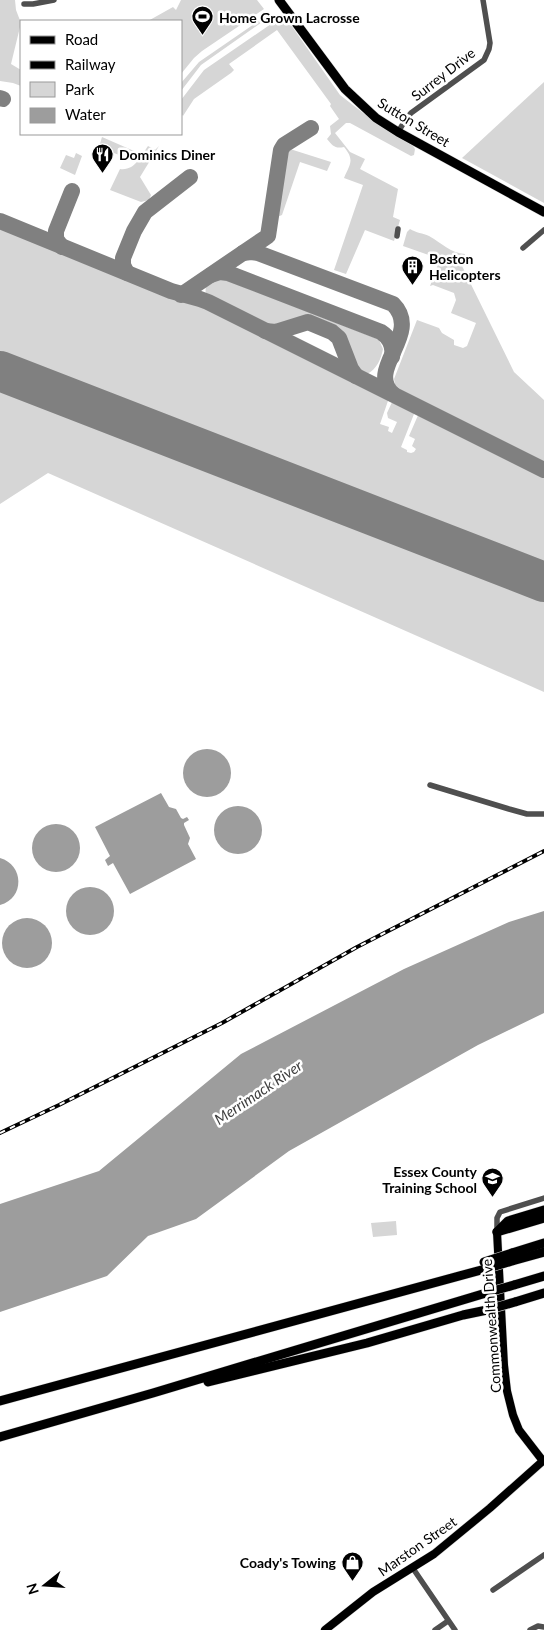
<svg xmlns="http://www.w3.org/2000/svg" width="544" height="1630" font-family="Lato,sans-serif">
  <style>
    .green { fill: #d6d6d6 }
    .water { fill: #9d9d9d }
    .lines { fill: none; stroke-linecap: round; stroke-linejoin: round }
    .taxiway { stroke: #808080; stroke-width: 16 }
    .runway { stroke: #808080; stroke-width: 40 }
    .major-casing { stroke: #dbdbdb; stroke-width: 9 }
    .highway-casing { stroke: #dbdbdb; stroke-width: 10 }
    .minor { stroke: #4f4f4f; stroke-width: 5.5 }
    .major { stroke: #000; stroke-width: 8 }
    .highway { stroke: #000; stroke-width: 9 }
    .rail-casing { stroke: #000; stroke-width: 4 }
    .rail { stroke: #fff; stroke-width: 2; stroke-dasharray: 5.5; stroke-linecap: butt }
    .highway-bridge-casing { stroke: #dbdbdb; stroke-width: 10; stroke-linecap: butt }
    .highway-bridge { stroke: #000; stroke-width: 9 }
    .labels { text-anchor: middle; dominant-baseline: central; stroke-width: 5; stroke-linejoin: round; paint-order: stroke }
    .poi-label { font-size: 14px; font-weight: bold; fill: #000; stroke: #fff; text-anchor: start }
    .street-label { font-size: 14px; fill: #000; stroke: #fff }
    .water-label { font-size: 15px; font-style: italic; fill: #3e3e3e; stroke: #fff }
  </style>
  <rect width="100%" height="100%" fill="#fff"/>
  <g class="green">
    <polygon points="0,0 15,0 16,10 21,23 11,64 21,70 21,86 13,83 0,81"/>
    <polygon points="181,0 257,0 264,9 202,51 194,58 181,74 181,21 148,21 173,7 176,10"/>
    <path d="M284,15l56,80 40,31 33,20 2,3 -1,6 -3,1 -61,-33h-4l-11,10 15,19 15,7 -5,10 38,20 -5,28 7,3 -6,21 -29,-11 -19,44 -12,-4 29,-85 -19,-7c6,-14 11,-18 0,-31 -9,2 -11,-1 -17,-8l4,-5 -1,-8 9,-7 -9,-13 1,-2 -54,-74 -48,34 5,6 -3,3 -37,26 -11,17 -2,-3v-13l23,-30z"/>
    <polygon points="263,18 265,20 201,65 181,91 181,83 199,62"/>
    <polygon points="544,82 544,203 462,158"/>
    <polygon points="102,137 134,151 129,159 99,147"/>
    <path d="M148,146l7,4 4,-4 -19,31 11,18 -2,5 -8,2 -31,-12 10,-21c15,2 21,-13 28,-23z"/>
    <polygon points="290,149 331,162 327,171 300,162 282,215 277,217 286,151"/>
    <polygon points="76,153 82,156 75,175 60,168 66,155 74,158"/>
    <polygon points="0,226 146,286 204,307 389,398 380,424 389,427 388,431 392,433 397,422 388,418 387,413 393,400 413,411 414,414 401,447 407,450 407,452 411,453 414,452 416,449 412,446 415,439 409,436 419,413 544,476 544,567 0,357"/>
    <path d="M410,229c6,4 13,4 19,7 13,7 21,17 36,18l-3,12 52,106 30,28v65l-142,-71 -6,-5 -2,-10 23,-59 22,8 3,5 12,7v5l9,3 4,-2 9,-23 -25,-10 5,-13 -2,-7 -21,-8 -3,1 10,-27 -37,-13 4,-14z"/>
    <path d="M217,278h4l154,60 4,2 4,9c-2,10 -6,20 -16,25l-11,-3 -13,-39 -33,-16 -41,12 -58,-30 -5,-4c-2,-9 3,-13 11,-16z"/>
    <polygon points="0,386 544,598 544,692 48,473 0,504"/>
    <polygon points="396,1221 397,1235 373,1237 371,1223"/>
  </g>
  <g class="water">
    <circle cx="207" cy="773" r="24"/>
    <polygon points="161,793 169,807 176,809 181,818 183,819 187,817 189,820 184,823 184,825 190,838 188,844 196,859 130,894 113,863 108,866 105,860 110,856 95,827"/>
    <circle cx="238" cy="830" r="24"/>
    <circle cx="56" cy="848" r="24"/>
    <path d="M0,858c24,7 25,40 0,47z"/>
    <circle cx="90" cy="911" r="24"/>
    <polygon points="544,911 544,1013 478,1045 289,1151 196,1219 148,1236 107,1276 0,1312 0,1204 99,1171 241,1054 404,969 509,922"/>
    <circle cx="27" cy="943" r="25"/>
  </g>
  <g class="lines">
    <g class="taxiway">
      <polyline points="0,98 3,99"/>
      <polyline points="0,221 171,291 200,299 208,302 544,470"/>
      <polyline points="62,247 56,239 56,231 72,191"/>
      <path d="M243,253l8,-1 7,1 135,51c30,30 -28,65 0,90"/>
      <polyline points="127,273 123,265 123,258 134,231 145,212 190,177"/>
      <path d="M211,275l9,-3 8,1 153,59c9,6 13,14 11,25"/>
      <polyline points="181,295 268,236 281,150 284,145 311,128"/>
      <polyline points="265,331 276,332 308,322 332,332 339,338 351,369 356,376"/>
    </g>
    <polyline class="runway" points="0,371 544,582"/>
    <defs>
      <g id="major">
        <polyline points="497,1232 504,1365 507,1391 513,1415 519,1430 543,1461"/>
        <polyline points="325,1630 373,1592 434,1554 490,1508 544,1460"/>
      </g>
      <g id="highway">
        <polyline points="279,0 345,89 376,118 398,132 544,212"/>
        <polyline points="497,1232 508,1221 544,1210"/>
        <polyline points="497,1232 544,1218"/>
        <polyline points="512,1253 544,1243"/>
        <polyline points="512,1261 544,1252"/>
        <polyline points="514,1285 544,1276"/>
        <polyline points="515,1302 544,1293"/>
        <polyline points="208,1382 367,1343 463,1315 487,1310"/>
        <polyline points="0,1401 485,1269"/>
        <polyline points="0,1437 153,1393 486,1293"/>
      </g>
    </defs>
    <use href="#major" class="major-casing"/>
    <use href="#highway" class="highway-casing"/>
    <g class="minor">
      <polyline points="24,4 33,4 54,0"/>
      <polyline points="398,132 406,119 411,113 484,60 489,49 490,43 483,0"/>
      <polyline points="397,236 398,229"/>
      <polyline points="523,248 544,230"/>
      <polyline points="430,785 509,809 527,814 544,814"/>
      <polyline points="497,1232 497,1218 500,1212 544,1198"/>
      <polyline points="412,1567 455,1630"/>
      <polyline points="493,1590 544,1555"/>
      <polyline points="435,1630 448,1621"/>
      <polyline points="530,1630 538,1626 544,1627"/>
    </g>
    <use href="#major" class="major"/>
    <use href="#highway" class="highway"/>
    <defs>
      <polyline id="rail" points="0,1133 59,1105 222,1023 357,947 544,851"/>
    </defs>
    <use href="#rail" class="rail-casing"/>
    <use href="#rail" class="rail"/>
    <defs>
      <g id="highway-bridge">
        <polyline points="484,1262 512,1253"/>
        <polyline points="485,1269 512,1261"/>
        <polyline points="486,1293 514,1285"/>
        <polyline points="487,1310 515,1302"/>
      </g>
    </defs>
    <use href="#highway-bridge" class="highway-bridge-casing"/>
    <use href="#highway-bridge" class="highway-bridge"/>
  </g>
  <defs>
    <symbol id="stadium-pin" viewBox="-11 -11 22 30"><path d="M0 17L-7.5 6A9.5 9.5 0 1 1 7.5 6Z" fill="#000" stroke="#fff"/><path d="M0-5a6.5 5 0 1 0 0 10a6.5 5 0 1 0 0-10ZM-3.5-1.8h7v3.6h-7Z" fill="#fff"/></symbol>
    <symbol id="restaurant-pin" viewBox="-11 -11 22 30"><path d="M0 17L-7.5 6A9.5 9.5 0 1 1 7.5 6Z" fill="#000" stroke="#fff"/><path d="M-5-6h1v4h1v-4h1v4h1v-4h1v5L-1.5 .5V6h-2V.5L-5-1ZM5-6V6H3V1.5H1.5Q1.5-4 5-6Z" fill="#fff"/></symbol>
    <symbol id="building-pin" viewBox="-11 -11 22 30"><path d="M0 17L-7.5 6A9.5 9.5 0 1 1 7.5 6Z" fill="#000" stroke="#fff"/><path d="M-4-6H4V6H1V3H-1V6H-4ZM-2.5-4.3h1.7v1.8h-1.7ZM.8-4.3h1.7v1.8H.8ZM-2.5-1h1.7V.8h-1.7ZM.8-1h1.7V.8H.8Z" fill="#fff"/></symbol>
    <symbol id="school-pin" viewBox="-11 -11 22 30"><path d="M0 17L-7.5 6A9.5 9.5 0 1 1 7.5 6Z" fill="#000" stroke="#fff"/><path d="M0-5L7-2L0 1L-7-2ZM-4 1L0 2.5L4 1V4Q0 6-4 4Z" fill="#fff"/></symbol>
    <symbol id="shop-pin" viewBox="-11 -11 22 30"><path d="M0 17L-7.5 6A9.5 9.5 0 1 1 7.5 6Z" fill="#000" stroke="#fff"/><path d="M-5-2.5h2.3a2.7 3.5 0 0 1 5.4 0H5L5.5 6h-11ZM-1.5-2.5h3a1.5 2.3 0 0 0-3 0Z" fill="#fff"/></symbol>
  </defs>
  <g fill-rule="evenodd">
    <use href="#stadium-pin" x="190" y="4" width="25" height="34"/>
    <use href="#restaurant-pin" x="90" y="142" width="25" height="34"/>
    <use href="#building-pin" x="400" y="254" width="25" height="34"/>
    <use href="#school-pin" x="480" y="1166" width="25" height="34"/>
    <use href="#shop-pin" x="340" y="1550" width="25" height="34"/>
  </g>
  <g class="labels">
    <g class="poi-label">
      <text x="219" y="17">Home Grown Lacrosse</text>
      <text x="119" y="154">Dominics Diner</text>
      <text x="429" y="258">Boston<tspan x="429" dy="16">Helicopters</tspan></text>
      <text x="477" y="1171" text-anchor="end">Essex County<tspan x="477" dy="16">Training School</tspan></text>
      <text x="336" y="1562" text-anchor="end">Coady's Towing</text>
    </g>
    <g class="street-label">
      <text transform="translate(443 74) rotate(-38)">Surrey Drive</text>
      <text transform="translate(414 122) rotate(31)">Sutton Street</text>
      <text transform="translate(491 1326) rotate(-94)">Commonwealth Drive</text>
      <text transform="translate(417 1546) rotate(-35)">Marston Street</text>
    </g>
    <g class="water-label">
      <text transform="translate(258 1092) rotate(-34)">Merrimack River</text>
    </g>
  </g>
  <rect x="20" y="20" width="162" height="115" fill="#ffffff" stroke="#999999"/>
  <rect x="30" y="36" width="25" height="8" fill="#000000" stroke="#999999"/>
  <text x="65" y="45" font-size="15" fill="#000000">Road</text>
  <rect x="30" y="61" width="25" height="8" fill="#000000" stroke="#999999"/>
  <text x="65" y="70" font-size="15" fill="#000000">Railway</text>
  <rect x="30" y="82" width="25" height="15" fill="#d6d6d6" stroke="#999999"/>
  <text x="65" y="95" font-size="15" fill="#000000">Park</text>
  <rect x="30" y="108" width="25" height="15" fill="#9d9d9d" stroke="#999999"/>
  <text x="65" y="120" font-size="15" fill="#000000">Water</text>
  <g transform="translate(45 1585) rotate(253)" stroke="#ffffff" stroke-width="4" paint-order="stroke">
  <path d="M0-4L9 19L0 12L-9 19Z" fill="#000000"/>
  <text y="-8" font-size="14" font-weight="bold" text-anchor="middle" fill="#000000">N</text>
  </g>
</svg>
